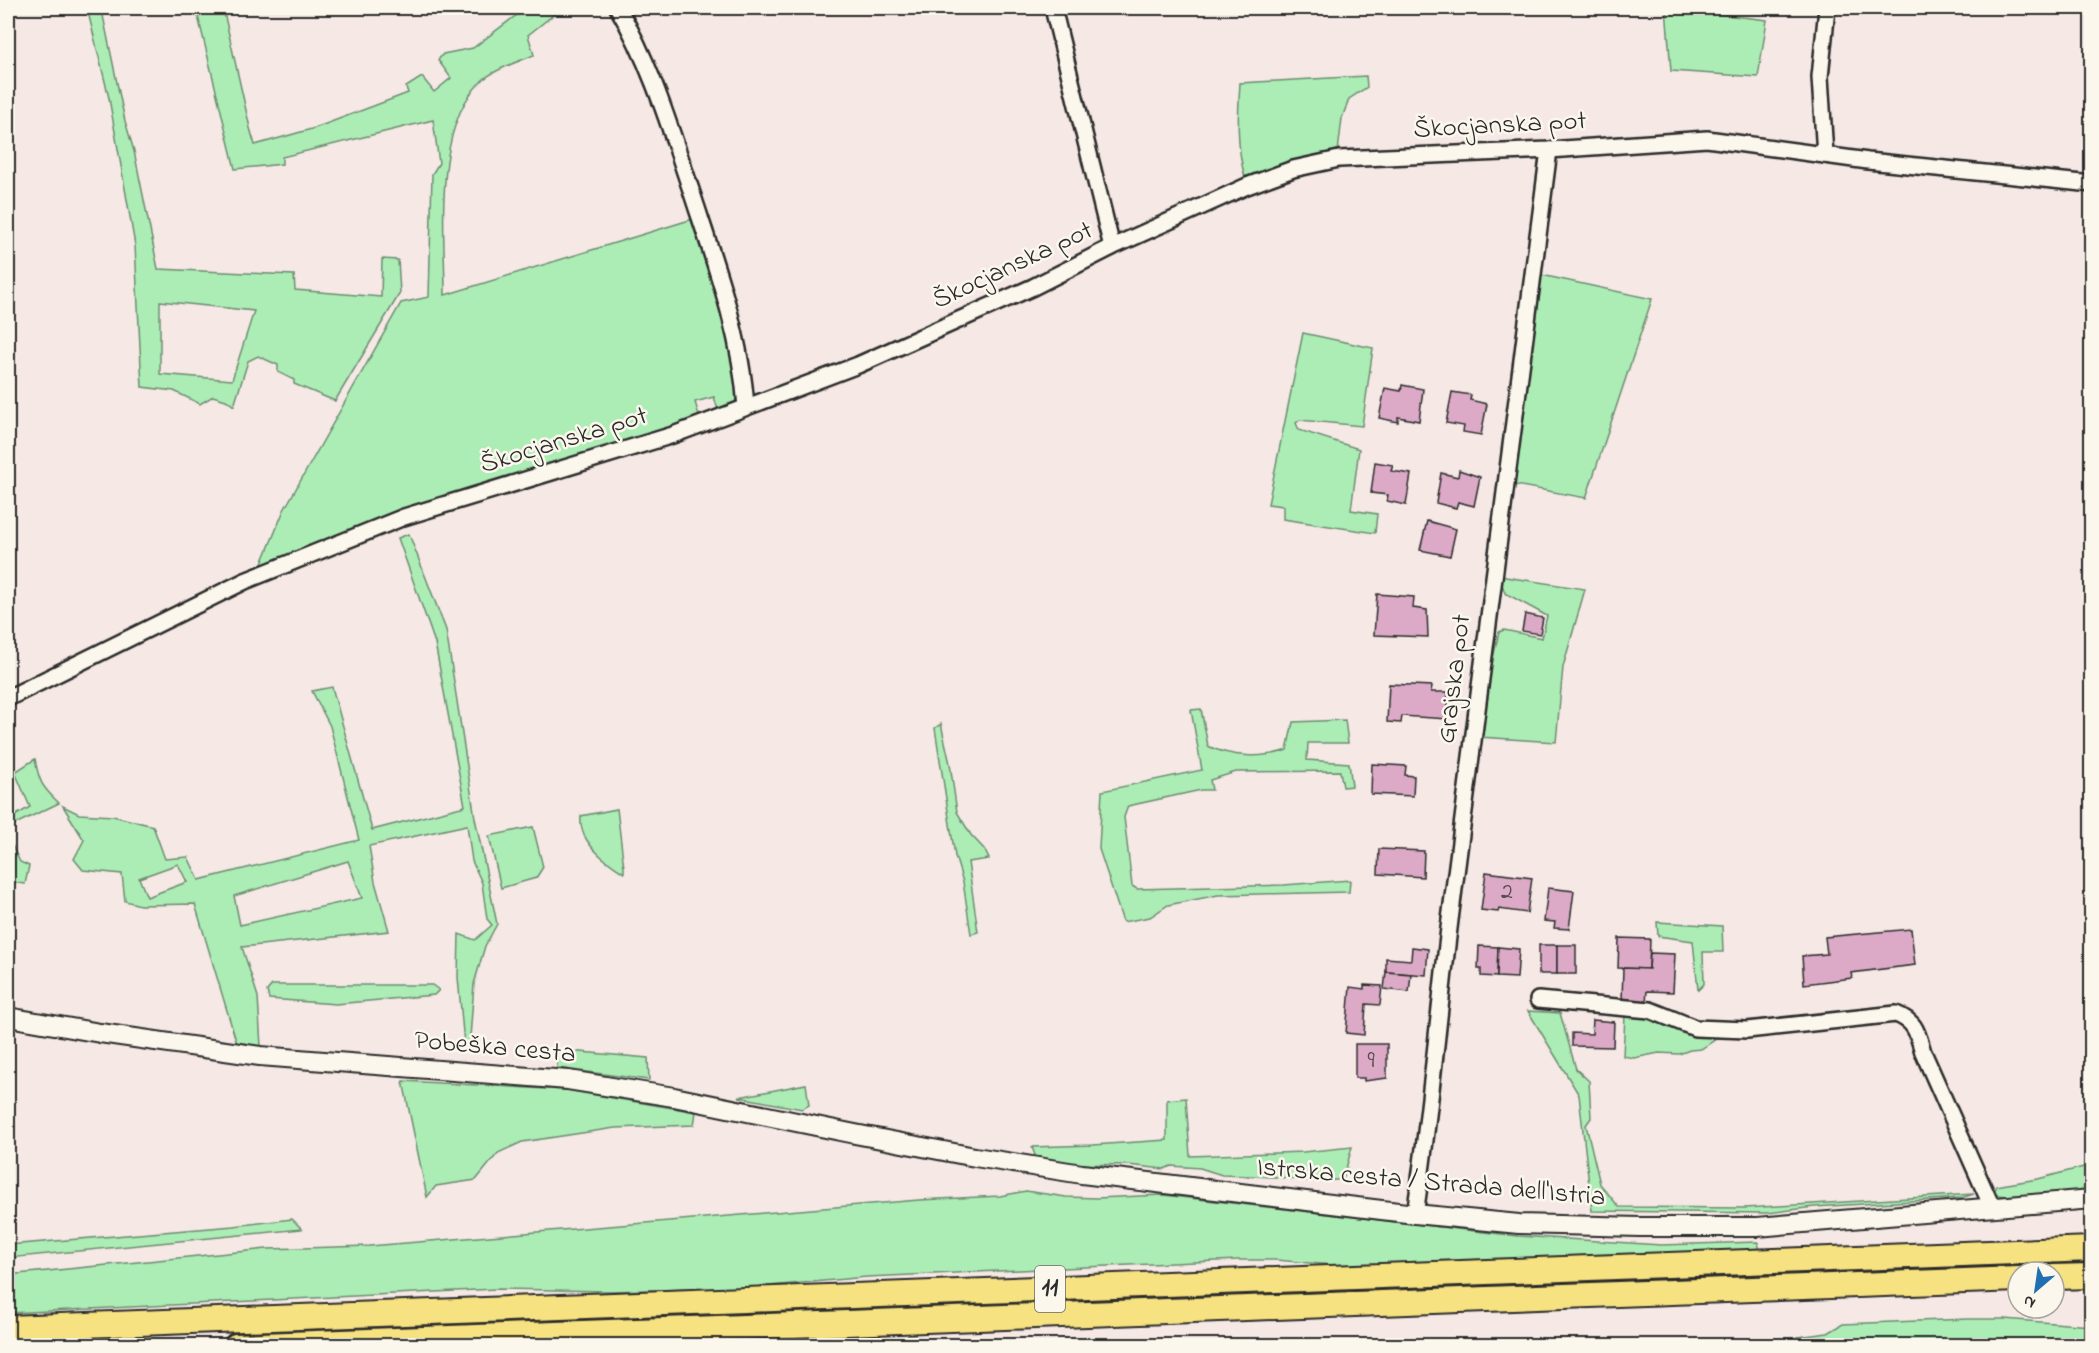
<svg xmlns="http://www.w3.org/2000/svg" width="2099" height="1353" font-family="'Indie Flower',sans-serif">
  <style>
    .green { fill: #acedb6; stroke: #6c8c70; stroke-width: 1.5; fill-rule: evenodd }
    .building { fill: #dcaac7; stroke: #2b2b2b; stroke-width: 1.5 }
    .lines { fill: none; stroke-linecap: round; stroke-linejoin: round }
    .minor-casing { stroke: #2b2b2b; stroke-width: 20 }
    .tertiary-casing { stroke: #2b2b2b; stroke-width: 22 }
    .trunk-casing { stroke: #2b2b2b; stroke-width: 28 }
    .minor { stroke: #fbf7ec; stroke-width: 15 }
    .tertiary { stroke: #fbf7ec; stroke-width: 18 }
    .trunk { stroke: #f7e281; stroke-width: 24 }
    .labels { text-anchor: middle; dominant-baseline: central; stroke-width: 5; stroke-linejoin: round; paint-order: stroke }
    .number-label { font-size: 24px; fill: #574b52 }
    .shield { fill: #fbf7ec; stroke: #696865; stroke-width: 1.5 }
    .shield-label { font-size: 26px; font-weight: bold; fill: #2b2b2b }
    .street-label { font-size: 27px; fill: #2b2b2b; stroke: #fbf7ec }
  </style>
  <rect width="100%" height="100%" fill="#f5e8e5"/>
  <filter id="ink" filterUnits="userSpaceOnUse"><feTurbulence type="fractalNoise" baseFrequency=".0167" numOctaves="2"/><feDisplacementMap in="SourceGraphic" scale="12" xChannelSelector="R" yChannelSelector="G"/><feConvolveMatrix kernelMatrix="1 2 1 2 8 2 1 2 1" color-interpolation-filters="sRGB"/></filter>
  <g filter="url(#ink)">
    <g class="green">
      <path d="M87,8h58l-43,3 23,110 9,30 24,118 136,6 1,15 86,7 1,-38 16,1 2,33 -65,108 -41,-17v-4l-16,-8v-7l-20,-9 -10,5 -14,45 -8,-6 -13,-4 -13,8 -26,-13 -32,-4 -7,-142 -26,-147zM160,301l94,10 -22,69 -72,-6z"/>
      <path d="M196,8h27l27,120 5,17 60,-17 93,-35 -2,-6 16,-10 12,15 17,-14 -13,-18 5,-6 30,-6 53,-40h36l-34,27 6,20c-16,7 -37,13 -50,24 -52,44 -39,154 -39,216l248,-76 30,92 15,74 -3,18 -16,10 -5,-16 -19,5 5,17 -338,108 -101,39 23,-56 117,-207 28,-6 3,-123 7,-11 -6,-43 -151,37v7l-47,5z"/>
      <polygon points="1666,8 1767,20 1758,77 1671,71"/>
      <path d="M1366,76l1,11 -18,12 -7,19 -4,34 -44,10 -49,15c-9,-31 -7,-62 -5,-94z"/>
      <polygon points="1537,274 1652,299 1586,498 1510,484"/>
      <polygon points="1303,333 1373,348 1362,426 1300,420 1296,423 1299,430 1359,449 1351,510 1377,514 1375,533 1283,519 1283,506 1268,504"/>
      <path d="M409,534l37,96 29,188 22,106 -12,22 -11,38 -5,67 -5,-7 -6,-67 1,-43 16,6 17,-15 -5,-6 -5,-36 -10,-22 -5,-36 -98,21 6,36 14,49 -147,16 16,50 3,50 -24,-3 -42,-140 -55,1 -15,-4 -3,-27 -39,-4 -9,-11 10,-19 -21,-34 16,8 34,2 40,10 12,33 23,-2 11,23 160,-40 -29,-114 -18,-35 20,-4 40,143 93,-24 -30,-163 -37,-105zM348,861l14,37 -122,27 -6,-29zM178,864l9,18 -40,15 -8,-19z"/>
      <polygon points="1499,576 1585,589 1563,667 1556,742 1479,737 1487,684 1499,632 1504,630 1542,638 1547,616 1505,593"/>
      <path d="M1201,709l7,37c22,11 55,13 79,4l6,-28 52,-2 3,23h-40l-1,17 42,3 3,23 -9,1 -3,-16 -104,1 -26,8 2,10h-11l-73,16 -4,11 8,69 5,3 147,-4 66,-5 -1,12 -131,3 -50,10 -18,12 -27,5 -24,-73 3,-58 100,-21 -11,-60z"/>
      <polygon points="941,724 950,764 957,812 971,835 984,849 989,859 968,862 978,932 971,934 963,882 955,856 935,728"/>
      <path d="M35,759c4,23 7,28 24,44l-50,24 -1,10 12,25 9,4 -4,18 -17,-2v-62l22,-13 -15,-35z"/>
      <path d="M617,809l7,59v5c-19,-12 -46,-31 -43,-57z"/>
      <polygon points="533,827 543,867 536,878 501,888 489,836"/>
      <polygon points="1657,922 1722,926 1723,952 1703,952 1704,984 1698,990 1693,941 1658,936"/>
      <polygon points="272,985 432,985 439,990 434,995 336,1004 269,999 267,991"/>
      <polygon points="1528,1011 1560,1013 1576,1069 1589,1081 1591,1118 1586,1125 1600,1184 1619,1207 1745,1208 1974,1194 1961,1198 1814,1207 1768,1213 1592,1211 1579,1095"/>
      <path d="M1625,1015c33,-1 60,20 94,22l-18,12 -11,1 -11,4 -20,-1 -25,5 -11,-2z"/>
      <path d="M569,1051l79,7 1,22 -92,-12c0,-10 3,-15 12,-17z"/>
      <polygon points="403,1081 565,1090 696,1112 694,1125 615,1128 522,1142 498,1153 476,1180 436,1186 427,1197"/>
      <polygon points="806,1084 809,1105 802,1109 739,1097"/>
      <polygon points="1186,1098 1190,1156 1303,1152 1352,1147 1343,1179 1320,1182 1276,1177 1222,1175 1200,1168 1171,1166 1164,1169 1128,1165 1069,1164 1036,1158 1032,1147 1093,1145 1167,1140 1167,1100"/>
      <polygon points="2091,1165 2091,1190 2007,1196 1998,1195 1995,1191 1996,1186 2038,1179"/>
      <polygon points="1026,1191 1066,1197 1097,1198 1163,1195 1518,1236 1661,1245 1758,1242 1758,1251 1344,1266 1276,1260 1238,1260 867,1277 748,1288 606,1291 496,1289 8,1313 8,1275 267,1249 370,1246 919,1200 1000,1196"/>
      <polygon points="292,1219 302,1229 8,1258 8,1245 234,1226"/>
      <polygon points="1968,1319 2004,1319 2091,1326 2091,1345 1790,1345 1797,1337 1828,1333 1843,1324"/>
    </g>
    <g class="building">
      <polygon points="1402,385 1423,389 1419,421 1398,417 1398,422 1379,418 1385,388 1401,391"/>
      <polygon points="1452,392 1471,395 1470,400 1487,404 1481,435 1463,432 1464,426 1446,423"/>
      <polygon points="1375,462 1393,465 1391,471 1411,474 1406,505 1387,501 1388,495 1371,493"/>
      <polygon points="1459,470 1480,477 1474,506 1458,502 1456,508 1436,503 1441,473 1458,477"/>
      <polygon points="1427,521 1456,529 1450,556 1420,550"/>
      <polygon points="1377,594 1414,597 1413,608 1427,610 1428,637 1374,635"/>
      <polygon points="1525,614 1543,618 1540,634 1522,631"/>
      <polygon points="1389,684 1432,686 1431,692 1448,692 1448,719 1402,716 1401,723 1387,722"/>
      <polygon points="1372,764 1406,766 1405,775 1414,776 1413,796 1371,794"/>
      <polygon points="1379,849 1424,851 1423,877 1378,874"/>
      <polygon points="1486,872 1532,878 1527,913 1499,909 1498,912 1481,910"/>
      <polygon points="1548,888 1574,891 1569,929 1554,928 1555,922 1544,921"/>
      <polygon points="1911,929 1915,965 1851,973 1852,978 1804,984 1802,956 1827,954 1825,937"/>
      <polygon points="1619,938 1650,939 1649,969 1618,968"/>
      <rect x="1539" y="945" width="18" height="29"/>
      <rect x="1557" y="945" width="19" height="29"/>
      <polygon points="1479,946 1498,947 1497,977 1481,976 1481,969 1478,969"/>
      <polygon points="1412,947 1428,949 1426,975 1386,972 1386,958 1411,960"/>
      <polygon points="1498,947 1519,949 1517,978 1497,977"/>
      <polygon points="1650,953 1675,954 1673,992 1647,991 1646,1002 1622,1001 1623,968 1649,969"/>
      <polygon points="1386,972 1411,974 1409,992 1384,989"/>
      <polygon points="1364,985 1382,986 1380,1005 1366,1004 1364,1035 1346,1033 1350,987 1364,989"/>
      <polygon points="1593,1020 1614,1022 1613,1047 1572,1046 1572,1033 1592,1034"/>
      <polygon points="1355,1044 1387,1044 1387,1078 1364,1081 1364,1078 1355,1078"/>
    </g>
    <g class="lines">
      <defs>
        <g id="minor">
          <path d="M618,8c33,56 52,120 73,182 23,71 50,143 55,217"/>
          <polyline points="1053,8 1112,247"/>
          <polyline points="1825,155 1820,77 1827,8"/>
          <polyline points="8,698 245,581 404,517 673,435 858,365 1033,287 1112,247 1247,186 1293,169 1339,159 1549,150 1707,139 1868,161 2092,184"/>
          <path d="M1538,1000l112,10 45,18 52,2 149,-16c20,8 21,18 27,38l69,155"/>
          <path d="M1415,1214c15,-98 23,-196 35,-294 32,-257 64,-514 99,-770"/>
        </g>
        <polyline id="tertiary" points="8,1017 100,1033 260,1056 568,1080 674,1097 855,1134 975,1157 1082,1174 1415,1214 1519,1224 1640,1227 1757,1227 2092,1199"/>
        <g id="trunk">
          <polyline points="2054,1277 2092,1276"/>
          <polyline points="8,1328 2092,1249"/>
          <polyline points="236,1346 2018,1279"/>
        </g>
      </defs>
      <use href="#minor" class="minor-casing"/>
      <use href="#tertiary" class="tertiary-casing"/>
      <use href="#trunk" class="trunk-casing"/>
      <use href="#minor" class="minor"/>
      <use href="#tertiary" class="tertiary"/>
      <use href="#trunk" class="trunk"/>
    </g>
  </g>
  <g class="labels">
    <g class="number-label">
      <text x="1507" y="892">2</text>
      <text x="1371" y="1061">9</text>
    </g>
    <rect class="shield" x="1035" y="1266" width="30" height="46" rx="4.5"/>
    <g class="shield-label">
      <text x="1050" y="1289">11</text>
    </g>
    <g class="street-label">
      <text transform="translate(1500 126) rotate(-3)">Škocjanska pot</text>
      <text transform="translate(1013 266) rotate(-25)">Škocjanska pot</text>
      <text transform="translate(564 441) rotate(-17)">Škocjanska pot</text>
      <text transform="translate(1455 679) rotate(-83)">Grajska pot</text>
      <text transform="translate(495 1048) rotate(5)">Pobeška cesta</text>
      <text transform="translate(1431 1183) rotate(5)">Istrska cesta / Strada dell'Istria</text>
    </g>
  </g>
  <rect width="2099" height="1353" fill="none" stroke="#fbf7ec" stroke-width="30"/>
  <rect x="15" y="15" width="2069" height="1323" fill="none" stroke="#2b2b2b" stroke-width="2" filter="url(#ink)"/>
  <g transform="translate(2036 1290) rotate(209)"><circle r="28" fill="#fbf7ec" stroke="#a8a59f" stroke-width="1.5"/>
  <path d="M0-4.5L10 22L0 15L-10 22Z" fill="#1f6fb2"/>
  <text y="-9" font-size="16" font-weight="bold" text-anchor="middle" fill="#2b2b2b">N</text>
  </g>
</svg>
